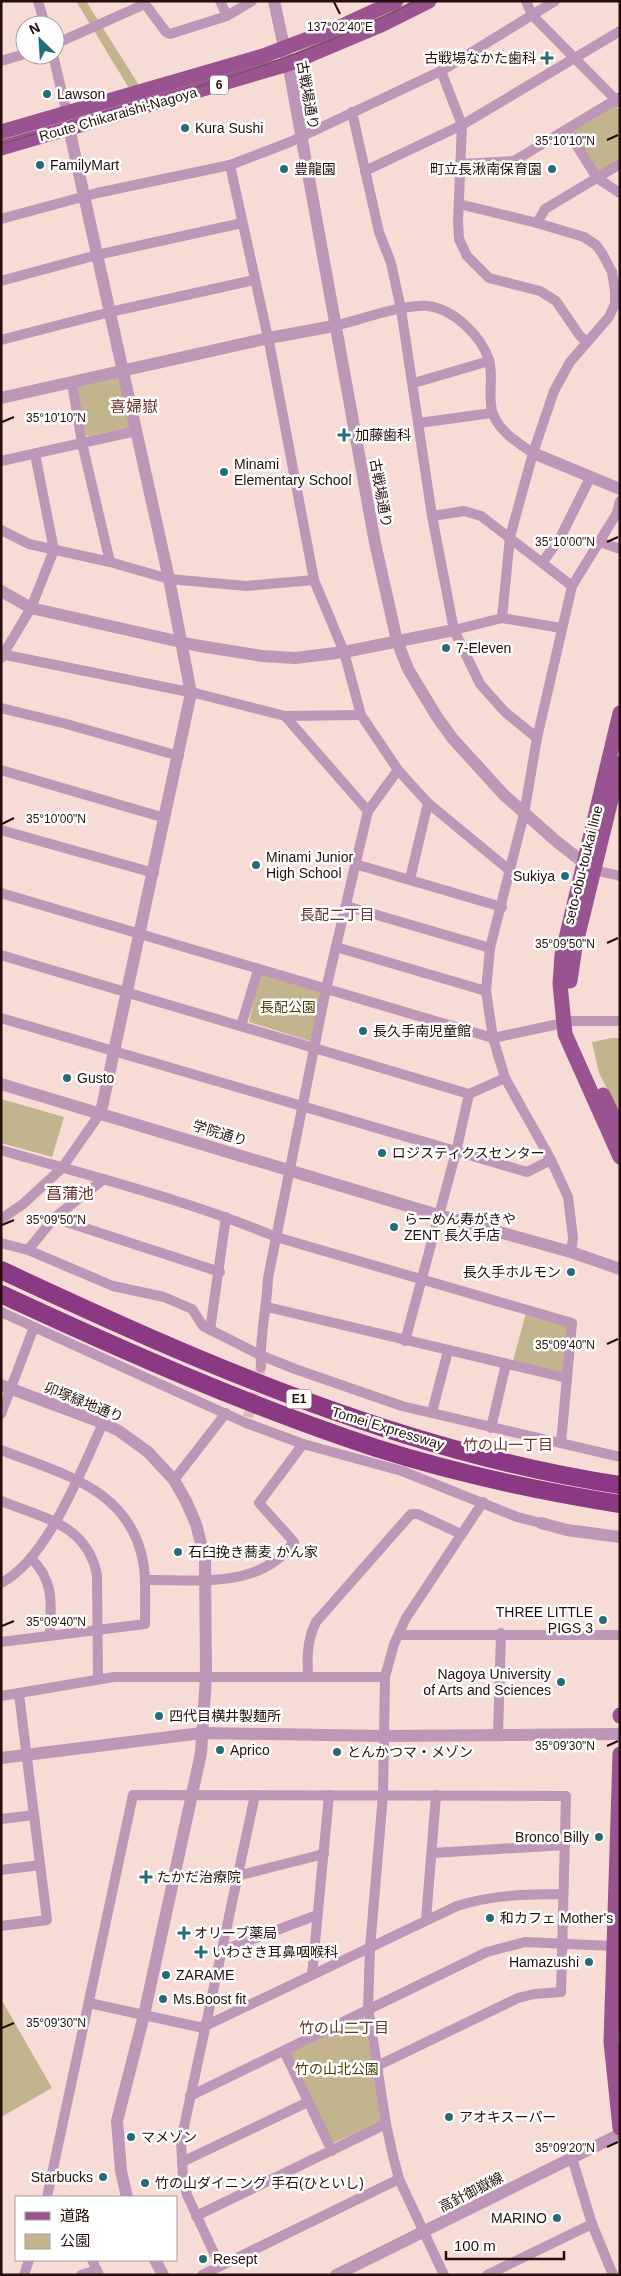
<svg xmlns="http://www.w3.org/2000/svg" width="621" height="2276" font-family="Arial,'Noto Sans JP',sans-serif">
  <style>
    .green { fill: #c2b58d }
    .lines { fill: none; stroke-linecap: round; stroke-linejoin: round }
    .minor-tunnel { stroke: #d8bcb7; stroke-width: 10; stroke-dasharray: 10 5; stroke-linecap: butt }
    .minor { stroke: #be96b7; stroke-width: 10 }
    .tertiary { stroke: #be96b7; stroke-width: 12 }
    .primary { stroke: #9a5391; stroke-width: 15 }
    .motorway { stroke: #8c3983; stroke-width: 18 }
    .tram { stroke: #6c544f; stroke-width: 1 }
    .ticks { fill: none; stroke: #260f0b; stroke-width: 2 }
    .poi-dot { fill: #256c79; stroke: #fff; stroke-width: 2 }
    .labels { text-anchor: middle; dominant-baseline: central; stroke-width: 5; stroke-linejoin: round; paint-order: stroke }
    .shield { fill: #fff; stroke: #675754; stroke-width: 1 }
    .shield-label { font-size: 12px; font-weight: bold; fill: #260f0b }
    .poi-label { font-size: 14px; fill: #260f0b; stroke: #fff; text-anchor: start }
    .street-label { font-size: 14px; fill: #260f0b; stroke: #fff }
    .park-label { font-size: 14px; fill: #4c3d08; stroke: #fff }
    .neighbourhood-label { font-size: 15px; fill: #6a3329; stroke: #fff }
    .quarter-label { font-size: 16px; fill: #6a3329; stroke: #fff }
    .ticks-label { font-size: 12px; text-anchor: middle; fill: #260f0b; stroke: #fff; stroke-width: 5; stroke-linejoin: round; paint-order: stroke }
  </style>
  <rect width="100%" height="100%" fill="#f7dbd5"/>
  <g class="green">
    <polygon points="76,1 86,1 140,87 130,90"/>
    <polygon points="612,106 615,106 620,111 620,159 600,171 596,171 572,132 574,129"/>
    <polygon points="116,375 121,378 131,427 89,436 86,435 75,387"/>
    <polygon points="260,974 321,990 314,1037 310,1041 249,1022"/>
    <polygon points="612,1038 620,1038 620,1114 599,1073 592,1042"/>
    <polygon points="1,1099 64,1117 52,1157 1,1143"/>
    <polygon points="526,1313 570,1324 565,1374 513,1361"/>
    <polygon points="1,1999 52,2088 1,2117"/>
    <polygon points="364,2016 381,2122 333,2143 289,2053"/>
  </g>
  <g class="lines">
    <polyline class="minor-tunnel" points="248,1417 261,1367"/>
    <g class="minor">
      <polyline points="38,1 45,25"/>
      <polyline points="220,1 227,16"/>
      <polyline points="526,1 532,15 619,103"/>
      <polyline points="55,44 145,4 166,32 170,34 227,16 252,1"/>
      <polyline points="53,55 67,114"/>
      <polyline points="1,61 25,54"/>
      <polyline points="441,71 462,125 458,222 459,239 467,256 489,278 540,291 556,301 580,336 587,342"/>
      <polyline points="352,112 379,232 391,263 401,309 432,516 454,630 480,684 505,712 537,738"/>
      <polyline points="567,130 597,178 620,193"/>
      <polyline points="461,164 514,161 620,97"/>
      <polyline points="230,165 270,347 314,580 344,652 361,715 398,770 428,803 509,870"/>
      <polyline points="365,171 462,125 620,31"/>
      <polyline points="459,204 537,223 584,237 596,245 602,253 612,272 615,291 615,304 609,317 570,362 554,391 533,453 510,537 502,618"/>
      <polyline points="1,219 97,193 230,165 290,142 441,71 555,1"/>
      <polyline points="537,223 545,209 620,164"/>
      <polyline points="1,281 97,255 242,223"/>
      <path d="M334,326c26,-6 69,-22 94,-20 26,3 53,30 61,54 5,17 -2,38 4,54 7,18 25,29 40,39"/>
      <polyline points="1,340 110,312 254,280"/>
      <polyline points="72,383 82,443 110,562"/>
      <polyline points="414,383 489,361"/>
      <polyline points="419,423 492,413"/>
      <polyline points="1,461 136,431"/>
      <polyline points="432,516 464,511 481,516 572,586"/>
      <polyline points="1,530 29,544 110,562 169,579 246,586 314,580"/>
      <polyline points="600,542 620,549"/>
      <polyline points="542,563 560,538 590,478"/>
      <polyline points="454,630 502,618 561,628"/>
      <polyline points="1,654 199,694 285,716 361,715"/>
      <polyline points="1,658 31,608 54,550 35,454"/>
      <polyline points="1,708 63,723 179,756"/>
      <polyline points="285,716 368,811"/>
      <polyline points="1,770 165,818"/>
      <polyline points="1,830 154,873"/>
      <polyline points="355,864 502,907"/>
      <polyline points="590,867 594,870 620,876"/>
      <polyline points="410,879 428,803"/>
      <polyline points="1,893 493,1038 563,1023"/>
      <polyline points="346,906 490,948"/>
      <polyline points="336,947 486,991"/>
      <polyline points="1,955 469,1094 505,1078"/>
      <polyline points="1,1018 527,1172 551,1160"/>
      <polyline points="573,1021 620,1021"/>
      <polyline points="241,1026 258,970"/>
      <path d="M1,1150c93,27 186,50 275,87l296,86 -11,120"/>
      <polyline points="54,1218 220,1272"/>
      <polyline points="1,1219 23,1204 62,1168 101,1112"/>
      <polyline points="1,1243 28,1250 113,1286 164,1297 192,1309 203,1326 260,1355 295,1369 402,1406 620,1457"/>
      <polyline points="28,1250 54,1218 104,1179"/>
      <polyline points="571,1252 573,1238 568,1197 551,1160 505,1078 493,1038 486,991 490,948 524,814 537,738 572,586 617,513 620,501"/>
      <polyline points="267,1307 567,1378"/>
      <polyline points="1,1312 246,1423 303,1444 402,1471 517,1517 541,1523"/>
      <polyline points="210,1330 226,1217"/>
      <polyline points="405,1341 456,1152 469,1094"/>
      <path d="M261,1367c-2,-29 6,-59 7,-89l58,-289 42,-178 30,-41"/>
      <polyline points="432,1412 448,1351"/>
      <polyline points="1,1414 34,1327"/>
      <polyline points="491,1428 506,1364"/>
      <path d="M1,1450c61,24 132,39 143,117 2,19 1,38 1,57l-144,18"/>
      <polyline points="174,1480 226,1413"/>
      <path d="M1,1501c42,17 86,23 96,74l1,104"/>
      <path d="M31,1558c24,24 20,46 19,77"/>
      <path d="M145,1580c52,-1 115,10 149,-38l-35,-39 44,-59"/>
      <path d="M1,1583c46,-23 81,-114 102,-160"/>
      <polyline points="399,1635 620,1635"/>
      <path d="M308,1677c-1,-21 -1,-36 8,-55l95,-108h7l43,20"/>
      <polyline points="1,1696 114,1677 385,1677"/>
      <polyline points="498,1734 501,1633"/>
      <polyline points="1,1819 34,1815"/>
      <polyline points="432,1853 565,1845"/>
      <polyline points="1,1870 40,1865"/>
      <polyline points="237,1876 324,1854"/>
      <polyline points="426,1920 436,1795"/>
      <polyline points="1,1926 47,1920 19,1694"/>
      <polyline points="221,1951 317,1915"/>
      <polyline points="312,1975 329,1795"/>
      <path d="M89,2003l110,24 6,-1 252,-120c35,-11 69,-12 106,-12"/>
      <polyline points="284,2051 332,2151"/>
      <polyline points="190,2096 487,1952 525,1942 612,1946"/>
      <polyline points="572,2158 592,2224 613,2275"/>
      <polyline points="182,2162 308,2102"/>
      <polyline points="47,2197 133,1795 566,1796 561,1992 534,1994 518,1998 377,2066"/>
      <polyline points="196,2216 386,2124"/>
      <polyline points="92,2260 99,2275"/>
      <polyline points="220,2266 187,2195 183,2177 181,2141 255,1795"/>
      <polyline points="24,2275 29,2260"/>
      <polyline points="81,2275 97,2270"/>
      <polyline points="202,2275 399,2179"/>
      <polyline points="444,2275 399,2179 393,2156 386,2124 368,2008 370,1948 383,1795 385,1677 394,1644 406,1618 483,1502"/>
      <polyline points="487,2275 592,2224"/>
    </g>
    <g class="tertiary">
      <polyline points="274,1 291,79 375,543 397,641 408,669 437,717 453,739 504,795 556,841 584,863"/>
      <polyline points="69,128 169,579 191,693 101,1112"/>
      <polyline points="1,398 269,338 334,326"/>
      <polyline points="533,453 620,489"/>
      <polyline points="1,591 31,608 194,645 262,656 295,658 344,652 454,630"/>
      <polyline points="1,1084 438,1215 571,1252 620,1269"/>
      <polyline points="1,1385 103,1423 119,1431 148,1452 174,1480 186,1501 196,1524 205,1559 206,1677 201,1753 144,2015 117,2121 121,2171 127,2197"/>
      <polyline points="541,1523 567,1530 620,1537"/>
      <polyline points="1,1758 202,1733 383,1736 620,1734"/>
      <polyline points="155,2260 163,2275"/>
      <polyline points="336,2275 620,2134"/>
    </g>
    <g class="primary">
      <polyline points="1,132 263,56 342,26 396,1"/>
      <polyline points="1,148 288,64 383,24 429,1"/>
      <polyline points="620,713 562,955 560,984 565,1034 620,1157"/>
      <polyline points="570,981 575,947 620,763"/>
      <polyline points="603,1095 620,1131"/>
      <polyline points="620,1715 620,1716"/>
      <polyline points="620,1754 611,2042 620,2128"/>
    </g>
    <g class="motorway">
      <path d="M1,1270c199,93 401,182 619,215"/>
      <path d="M1,1294c123,57 247,112 375,154 79,25 162,43 244,56"/>
    </g>
    <path class="tram" d="M1,144c141,-41 285,-76 415,-143"/>
  </g>
  <path class="ticks" d="M334,2l6,12M607,140l11,-5M2,422l12,-5M607,542l11,-5M2,824l12,-6M607,943l11,-5M2,1225l12,-5M607,1344l11,-5M2,1626l12,-5M607,1746l11,-5M2,2028l12,-5M607,2147l11,-5"/>
  <g class="poi-dot">
    <path d="M544.5 50.5h5v5h5v5h-5v5h-5v-5h-5v-5h5z"/>
    <circle cx="47" cy="94" r="5"/>
    <circle cx="185" cy="128" r="5"/>
    <circle cx="40" cy="165" r="5"/>
    <circle cx="284" cy="169" r="5"/>
    <circle cx="552" cy="169" r="5"/>
    <path d="M341.5 427.5h5v5h5v5h-5v5h-5v-5h-5v-5h5z"/>
    <circle cx="224" cy="472" r="5"/>
    <circle cx="446" cy="648" r="5"/>
    <circle cx="256" cy="865" r="5"/>
    <circle cx="565" cy="876" r="5"/>
    <circle cx="363" cy="1031" r="5"/>
    <circle cx="67" cy="1078" r="5"/>
    <circle cx="382" cy="1153" r="5"/>
    <circle cx="394" cy="1227" r="5"/>
    <circle cx="571" cy="1272" r="5"/>
    <circle cx="178" cy="1552" r="5"/>
    <circle cx="603" cy="1620" r="5"/>
    <circle cx="561" cy="1682" r="5"/>
    <circle cx="159" cy="1716" r="5"/>
    <circle cx="220" cy="1750" r="5"/>
    <circle cx="337" cy="1752" r="5"/>
    <circle cx="599" cy="1837" r="5"/>
    <path d="M143.5 1869.5h5v5h5v5h-5v5h-5v-5h-5v-5h5z"/>
    <circle cx="490" cy="1918" r="5"/>
    <path d="M181.5 1925.5h5v5h5v5h-5v5h-5v-5h-5v-5h5z"/>
    <path d="M198.5 1944.5h5v5h5v5h-5v5h-5v-5h-5v-5h5z"/>
    <circle cx="589" cy="1962" r="5"/>
    <circle cx="166" cy="1975" r="5"/>
    <circle cx="163" cy="1999" r="5"/>
    <circle cx="449" cy="2117" r="5"/>
    <circle cx="131" cy="2137" r="5"/>
    <circle cx="103" cy="2177" r="5"/>
    <circle cx="145" cy="2183" r="5"/>
    <circle cx="557" cy="2218" r="5"/>
    <circle cx="203" cy="2259" r="5"/>
  </g>
  <g class="labels">
    <g class="shield">
      <rect x="210" y="75.5" width="18" height="19" rx="4"/>
      <rect x="286.5" y="1389.5" width="25" height="19" rx="4"/>
    </g>
    <g class="shield-label">
      <text x="219" y="85">6</text>
      <text x="299" y="1399">E1</text>
    </g>
    <g class="poi-label">
      <text x="536" y="58" text-anchor="end">古戦場なかた歯科</text>
      <text x="57" y="94">Lawson</text>
      <text x="195" y="128">Kura Sushi</text>
      <text x="50" y="165">FamilyMart</text>
      <text x="294" y="169">豊龍園</text>
      <text x="542" y="169" text-anchor="end">町立長湫南保育園</text>
      <text x="355" y="435">加藤歯科</text>
      <text x="234" y="464">Minami<tspan x="234" dy="16">Elementary School</tspan></text>
      <text x="456" y="648">7-Eleven</text>
      <text x="266" y="857">Minami Junior<tspan x="266" dy="16">High School</tspan></text>
      <text x="555" y="876" text-anchor="end">Sukiya</text>
      <text x="373" y="1031">長久手南児童館</text>
      <text x="77" y="1078">Gusto</text>
      <text x="392" y="1153">ロジスティクスセンター</text>
      <text x="404" y="1219">らーめん寿がきや<tspan x="404" dy="16">ZENT 長久手店</tspan></text>
      <text x="561" y="1272" text-anchor="end">長久手ホルモン</text>
      <text x="188" y="1552">石臼挽き蕎麦 かん家</text>
      <text x="593" y="1612" text-anchor="end">THREE LITTLE<tspan x="593" dy="16">PIGS 3</tspan></text>
      <text x="551" y="1674" text-anchor="end">Nagoya University<tspan x="551" dy="16">of Arts and Sciences</tspan></text>
      <text x="169" y="1716">四代目横井製麺所</text>
      <text x="230" y="1750">Aprico</text>
      <text x="347" y="1752">とんかつマ・メゾン</text>
      <text x="589" y="1837" text-anchor="end">Bronco Billy</text>
      <text x="157" y="1877">たかだ治療院</text>
      <text x="500" y="1918">和カフェ Mother's</text>
      <text x="194" y="1933">オリーブ薬局</text>
      <text x="212" y="1952">いわさき耳鼻咽喉科</text>
      <text x="579" y="1962" text-anchor="end">Hamazushi</text>
      <text x="176" y="1975">ZARAME</text>
      <text x="173" y="1999">Ms.Boost fit</text>
      <text x="459" y="2117">アオキスーパー</text>
      <text x="141" y="2137">マメゾン</text>
      <text x="93" y="2177" text-anchor="end">Starbucks</text>
      <text x="155" y="2183">竹の山ダイニング 手石(ひといし)</text>
      <text x="547" y="2218" text-anchor="end">MARINO</text>
      <text x="213" y="2259">Resept</text>
    </g>
    <g class="street-label">
      <text transform="translate(308 95) rotate(80)">古戦場通り</text>
      <text transform="translate(118 114) rotate(-16)">Route Chikaraishi-Nagoya</text>
      <text transform="translate(381 493) rotate(80)">古戦場通り</text>
      <text transform="translate(583 865) rotate(-76)">seto-obu-toukai line</text>
      <text transform="translate(220 1133) rotate(17)">学院通り</text>
      <text transform="translate(84 1402) rotate(22)">卯塚緑地通り</text>
      <text transform="translate(388 1428) rotate(17)">Tomei Expressway</text>
      <text transform="translate(471 2192) rotate(-27)">高針御嶽線</text>
    </g>
    <g class="park-label">
      <text x="288" y="1007">長配公園</text>
      <text x="337" y="2069">竹の山北公園</text>
    </g>
    <g class="neighbourhood-label">
      <text x="337" y="914">長配二丁目</text>
      <text x="508" y="1444">竹の山一丁目</text>
      <text x="344" y="2027">竹の山二丁目</text>
    </g>
    <g class="quarter-label">
      <text x="134" y="406">喜婦嶽</text>
      <text x="70" y="1193">菖蒲池</text>
    </g>
  </g>
  <g class="ticks-label">
    <text x="340" y="31">137°02'40"E</text>
    <text x="565" y="145">35°10'10"N</text>
    <text x="56" y="422">35°10'10"N</text>
    <text x="565" y="546">35°10'00"N</text>
    <text x="56" y="823">35°10'00"N</text>
    <text x="565" y="948">35°09'50"N</text>
    <text x="56" y="1224">35°09'50"N</text>
    <text x="565" y="1349">35°09'40"N</text>
    <text x="56" y="1626">35°09'40"N</text>
    <text x="565" y="1750">35°09'30"N</text>
    <text x="56" y="2027">35°09'30"N</text>
    <text x="565" y="2152">35°09'20"N</text>
  </g>
  <rect width="621" height="2276" fill="none" stroke="#260f0b" stroke-width="5"/>
  <rect x="15" y="2196" width="162" height="65" fill="#ffffff" stroke="#a89f9d"/>
  <rect x="25" y="2212" width="25" height="8" fill="#9a5391" stroke="#a89f9d"/>
  <text x="60" y="2221" font-size="15" fill="#260f0b">道路</text>
  <rect x="25" y="2234" width="25" height="15" fill="#c2b58d" stroke="#a89f9d"/>
  <text x="60" y="2246" font-size="15" fill="#260f0b">公園</text>
  <g transform="translate(40 40) rotate(335)"><circle r="24" fill="#ffffff" stroke="#a89f9d"/>
  <path d="M0-4L9 19L0 12L-9 19Z" fill="#256c79"/>
  <text y="-8" font-size="14" font-weight="bold" text-anchor="middle" fill="#260f0b">N</text>
  </g>
  <path d="M446 2251v8h118v-8" fill="none" stroke="#260f0b" stroke-width="2.5"/>
  <text x="454" y="2251" font-size="15" fill="#260f0b" stroke="#ffffff" stroke-width="4" paint-order="stroke">100 m</text>
</svg>
